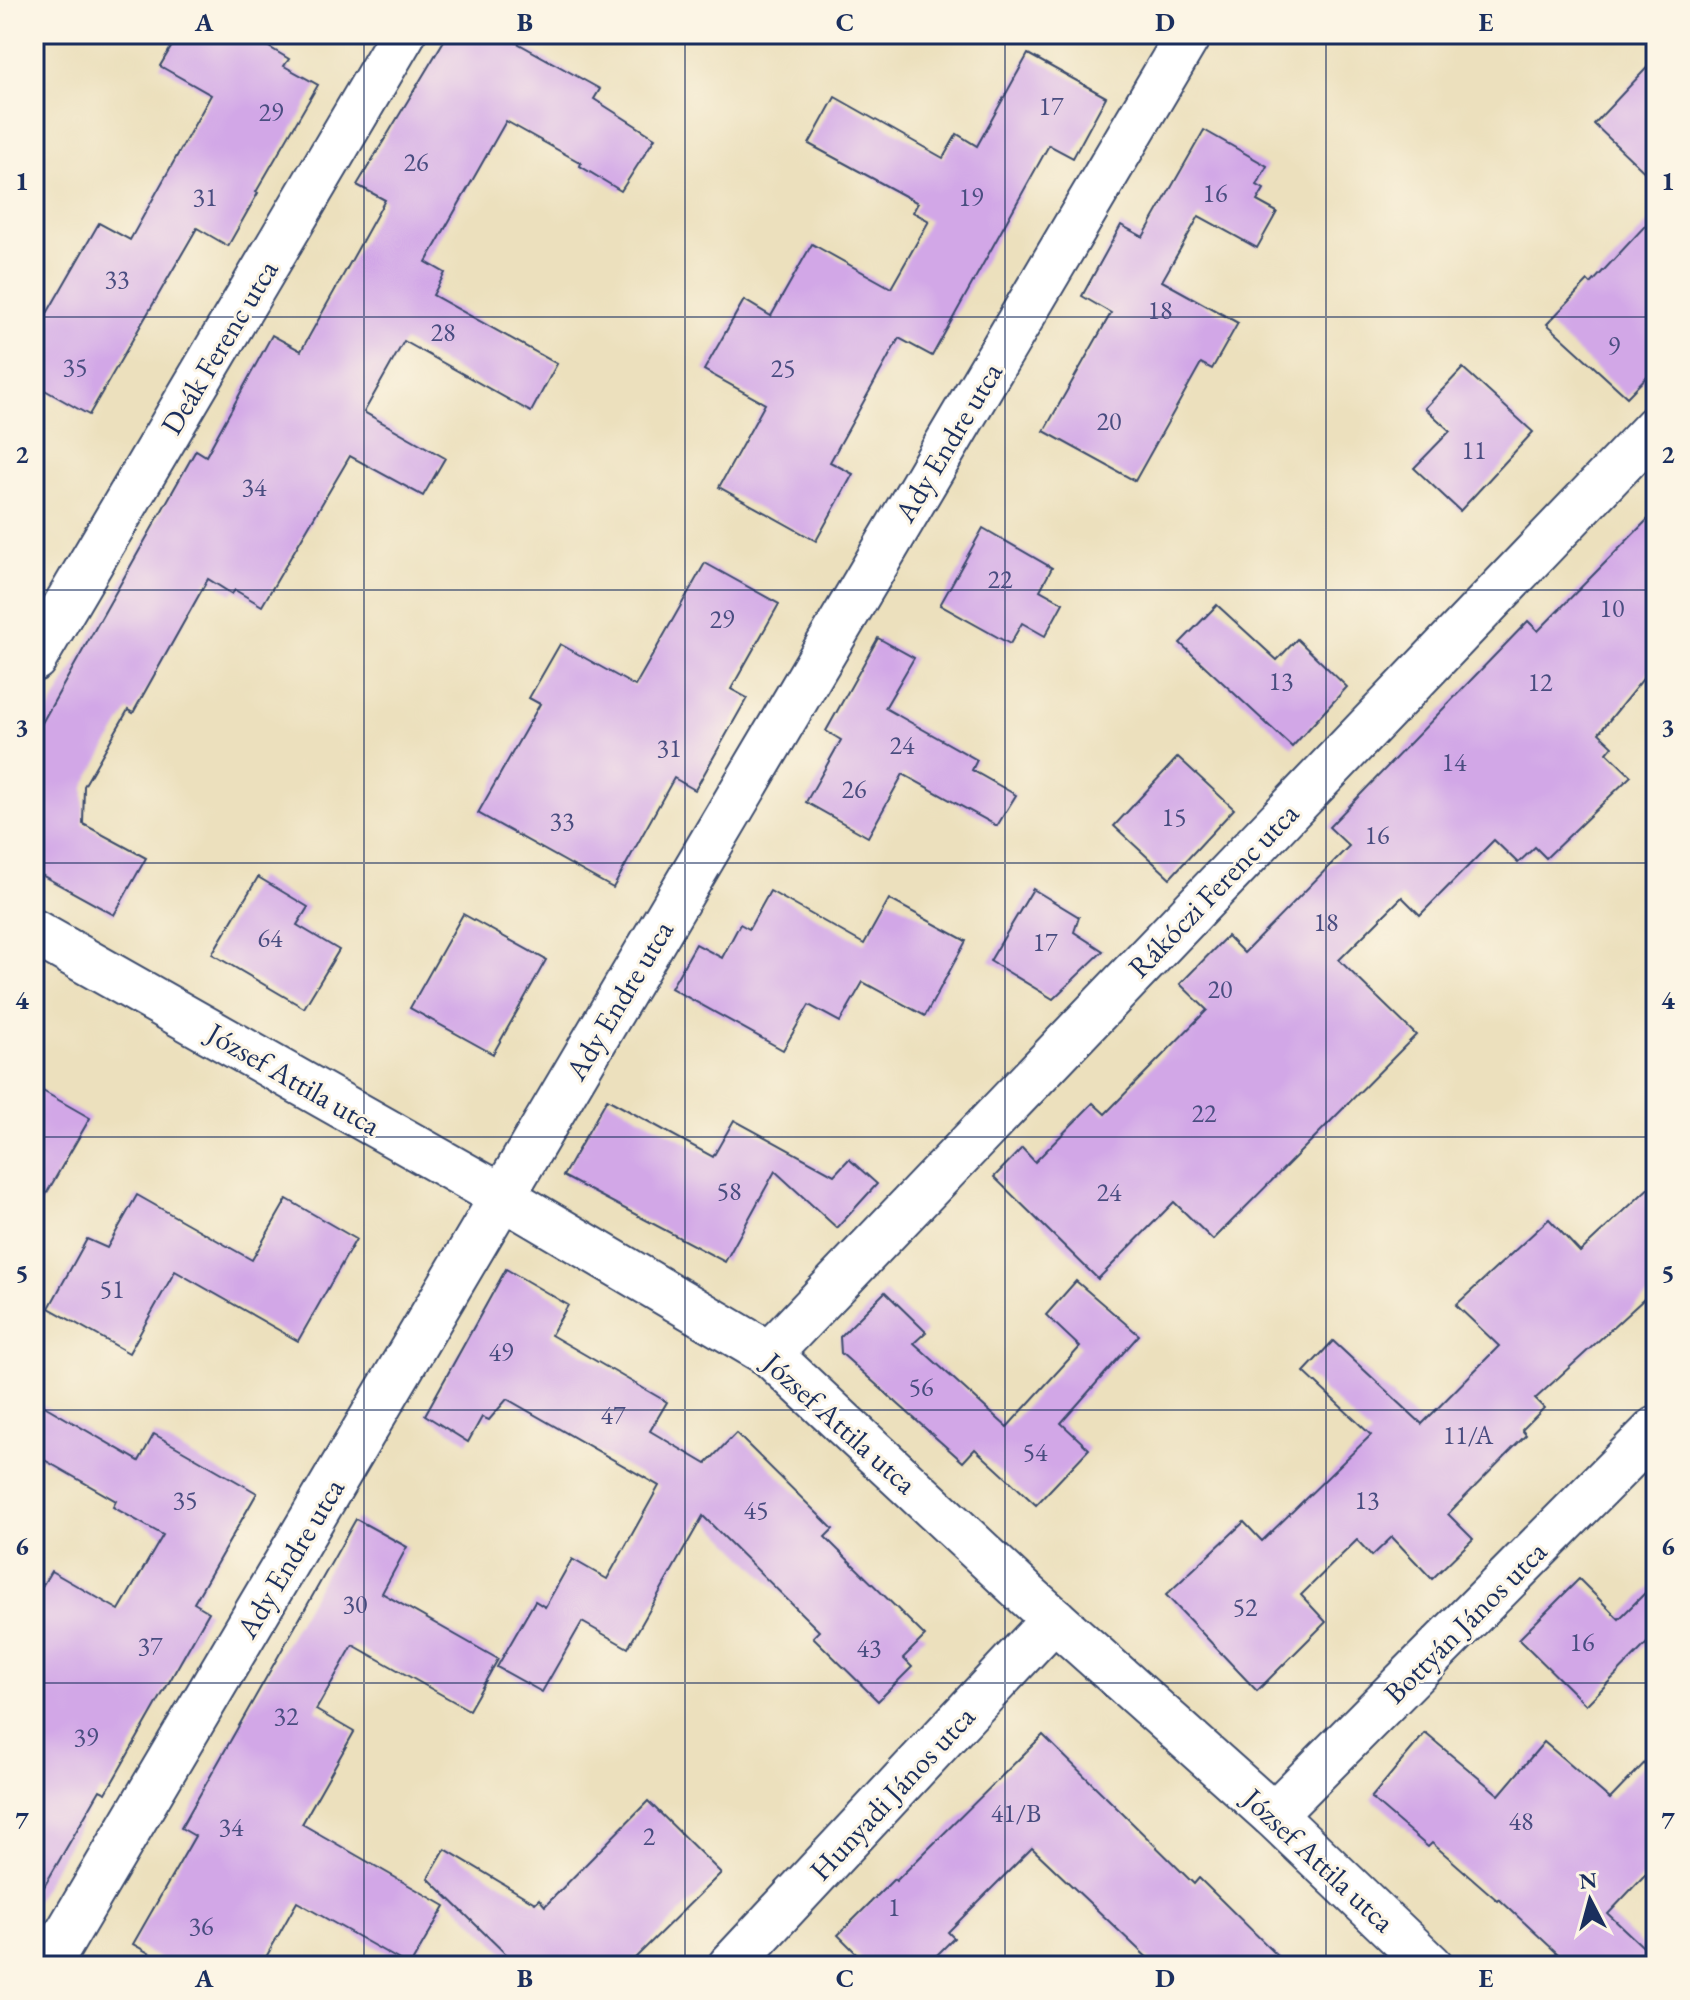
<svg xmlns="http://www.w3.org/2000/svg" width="1690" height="2000" font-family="'EB Garamond',serif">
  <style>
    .building { fill: #d2a7e7 }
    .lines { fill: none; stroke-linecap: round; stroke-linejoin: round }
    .minor-casing { stroke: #3a4a6c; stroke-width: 48 }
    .minor { stroke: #fff; stroke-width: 44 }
    .grid { fill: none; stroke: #1b2f5e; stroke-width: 2; stroke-opacity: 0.55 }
    .labels { text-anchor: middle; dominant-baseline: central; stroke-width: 6; stroke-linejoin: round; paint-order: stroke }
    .number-label { font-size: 26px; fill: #494d80 }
    .street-label { font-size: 30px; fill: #1b2f5e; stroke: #fcf5e5 }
    .neatline { fill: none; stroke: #1b2f5e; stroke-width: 3 }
    .grid-label { font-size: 26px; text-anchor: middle; font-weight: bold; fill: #1b2f5e }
  </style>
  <rect width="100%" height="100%" fill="#fcf5e5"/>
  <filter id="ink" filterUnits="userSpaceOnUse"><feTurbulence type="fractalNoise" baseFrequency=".0125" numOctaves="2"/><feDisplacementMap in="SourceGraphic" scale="16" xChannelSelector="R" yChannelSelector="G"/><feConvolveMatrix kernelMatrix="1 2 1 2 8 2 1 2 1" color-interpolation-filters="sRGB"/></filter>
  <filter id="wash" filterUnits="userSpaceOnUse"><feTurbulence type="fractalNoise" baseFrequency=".006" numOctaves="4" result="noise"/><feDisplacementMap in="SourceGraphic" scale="32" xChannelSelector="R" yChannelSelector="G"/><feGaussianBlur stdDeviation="1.8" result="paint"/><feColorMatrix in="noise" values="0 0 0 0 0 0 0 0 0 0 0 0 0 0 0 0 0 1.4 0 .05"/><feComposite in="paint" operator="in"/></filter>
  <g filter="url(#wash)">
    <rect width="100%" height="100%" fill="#ece0bd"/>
    <g id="blocks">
      <g class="building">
        <polygon points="179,34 247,34 289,59 284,66 318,85 256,192 258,193 228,246 197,228 89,415 34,384 34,336 99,223 130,240 211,95 160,66"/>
        <polygon points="448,34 501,34 600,89 594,99 655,138 621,191 580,166 581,163 506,121 426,262 445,273 433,295 557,364 531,412 404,341 364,412 445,458 423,496 350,456 262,606 235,590 232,594 208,579 133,713 128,710 84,786 83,824 146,858 114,915 34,871 34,737 196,450 206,456 272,335 301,351 385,200 357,185"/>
        <polygon points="1028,54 1106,97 1073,158 1049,145 932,356 899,338 830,462 853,474 816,541 719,487 765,404 704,370 744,300 771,316 812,244 891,288 929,221 913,212 918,203 809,144 835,97 943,158 957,134 977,146"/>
        <polygon points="1656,58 1656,183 1594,124"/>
        <polygon points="1204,130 1267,166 1257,185 1264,189 1257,201 1277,212 1257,248 1199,216 1162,281 1238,323 1212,369 1201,363 1135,481 1044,431 1111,313 1082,296 1121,225 1143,237"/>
        <polygon points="1656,214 1656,367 1627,397 1547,324 1588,281 1591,284"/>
        <polygon points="1463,368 1533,432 1460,511 1414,468 1450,431 1425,408"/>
        <polygon points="1656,511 1656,663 1599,733 1613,746 1607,753 1631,776 1546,858 1535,847 1518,863 1494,840 1420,915 1402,897 1339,960 1416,1035 1213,1240 1174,1202 1098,1279 994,1177 1022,1148 1035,1162 1093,1103 1105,1114 1207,1010 1180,984 1227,936 1244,953 1349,846 1329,827 1528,621 1538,631"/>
        <polygon points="983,528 1052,568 1040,590 1063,603 1045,636 1022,623 1010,644 940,605"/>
        <polygon points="705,563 779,604 731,689 747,698 695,790 674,778 613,888 478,813 540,704 529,698 560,644 635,686"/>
        <polygon points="1217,605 1277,660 1297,639 1347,687 1292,747 1180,643"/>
        <polygon points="878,638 914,658 885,708 977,760 972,770 1016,795 997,826 903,774 868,837 806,802 841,740 826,731"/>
        <polygon points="1178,757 1234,809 1170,878 1114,826"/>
        <polygon points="258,877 308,907 297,925 339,950 304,1008 212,954"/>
        <polygon points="1033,889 1079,917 1074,932 1103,951 1053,999 990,961"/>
        <polygon points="770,891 864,944 889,899 966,941 925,1016 863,982 840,1022 809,1005 783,1050 671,988 696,944 722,958 740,924 749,929"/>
        <polygon points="463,914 546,960 493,1054 410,1008"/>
        <polygon points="34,1086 90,1118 34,1215"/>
        <polygon points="607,1099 713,1157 734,1120 834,1175 849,1159 877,1184 837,1228 775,1171 725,1262 563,1176"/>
        <polygon points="1656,1181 1656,1288 1535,1399 1544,1408 1522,1430 1526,1435 1448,1514 1473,1539 1432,1579 1392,1537 1372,1556 1357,1540 1301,1595 1326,1622 1257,1691 1166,1595 1244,1522 1262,1541 1371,1435 1304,1372 1333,1341 1422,1424 1499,1346 1456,1305 1549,1219 1580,1252"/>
        <polygon points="137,1195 252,1260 287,1199 356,1239 298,1341 175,1271 129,1353 49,1308 87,1239 107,1248"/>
        <polygon points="506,1269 568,1305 551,1335 667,1402 650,1431 706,1464 736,1433 833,1529 825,1537 925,1636 903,1658 912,1667 878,1701 813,1637 819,1631 703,1516 628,1648 582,1622 542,1692 497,1667 535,1601 545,1607 572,1559 607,1579 659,1486 507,1399 489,1420 482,1417 468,1442 425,1415"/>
        <polygon points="1076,1281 1139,1335 1061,1423 1089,1449 1036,1505 975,1449 963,1462 841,1353 840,1337 885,1292 926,1332 914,1343 1007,1427 1080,1347 1046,1315"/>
        <polygon points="34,1400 139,1461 154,1434 257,1493 194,1603 209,1612 106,1793 100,1790 34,1904 34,1600 51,1571 119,1610 163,1535 113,1507 116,1501 34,1454"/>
        <polygon points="356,1519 407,1547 382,1593 498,1659 469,1710 353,1645 316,1710 354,1732 302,1824 445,1906 410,1966 297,1902 261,1966 172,1966 133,1944 195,1836 181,1828"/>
        <polygon points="1579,1579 1619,1619 1656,1582 1656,1634 1586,1705 1519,1639"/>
        <polygon points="1425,1733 1499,1795 1544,1742 1610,1799 1656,1751 1656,1863 1608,1914 1656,1959 1656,1966 1571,1966 1499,1899 1498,1901 1432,1843 1428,1847 1371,1798"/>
        <polygon points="1043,1735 1194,1884 1199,1878 1288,1966 1156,1966 1032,1848 948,1932 954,1938 926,1966 869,1966 838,1935 894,1879 896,1881"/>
        <polygon points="648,1801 721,1873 627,1966 518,1966 428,1878 445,1849 535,1903 539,1899 545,1906"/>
      </g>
    </g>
  </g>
  <g filter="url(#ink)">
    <use href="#blocks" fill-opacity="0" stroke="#3a4a6c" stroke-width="2"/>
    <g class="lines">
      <defs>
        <g id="minor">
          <polyline points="34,659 403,34"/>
          <polyline points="34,932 503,1197 769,1354 1028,1596 1273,1815 1431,1966"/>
          <polyline points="769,1354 1656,427"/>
          <polyline points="1273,1815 1656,1429"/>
          <polyline points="48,1966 1189,34"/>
          <polyline points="730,1966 1054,1619"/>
        </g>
      </defs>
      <use href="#minor" class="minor-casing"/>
      <use href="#minor" class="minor"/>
    </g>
  </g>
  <path class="grid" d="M364,34v1932M685,34v1932M1005,34v1932M1326,34v1932M34,317h1622M34,590h1622M34,863h1622M34,1137h1622M34,1410h1622M34,1683h1622"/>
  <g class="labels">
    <g class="number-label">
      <text x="1051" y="106">17</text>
      <text x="271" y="112">29</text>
      <text x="416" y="162">26</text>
      <text x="1215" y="193">16</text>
      <text x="205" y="197">31</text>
      <text x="971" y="197">19</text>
      <text x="117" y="279">33</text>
      <text x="1160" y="310">18</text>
      <text x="443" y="332">28</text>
      <text x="1614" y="346">9</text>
      <text x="75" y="367">35</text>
      <text x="783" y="368">25</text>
      <text x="1109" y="421">20</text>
      <text x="1474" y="450">11</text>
      <text x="254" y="487">34</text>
      <text x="1000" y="579">22</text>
      <text x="1612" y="608">10</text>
      <text x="722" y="619">29</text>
      <text x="1281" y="681">13</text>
      <text x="1540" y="682">12</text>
      <text x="902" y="745">24</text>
      <text x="669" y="748">31</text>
      <text x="1454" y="762">14</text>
      <text x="854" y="789">26</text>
      <text x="1174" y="817">15</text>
      <text x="562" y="821">33</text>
      <text x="1377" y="835">16</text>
      <text x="1326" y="922">18</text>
      <text x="270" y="938">64</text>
      <text x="1045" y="942">17</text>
      <text x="1220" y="989">20</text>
      <text x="1204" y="1113">22</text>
      <text x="729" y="1191">58</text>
      <text x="1109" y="1192">24</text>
      <text x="112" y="1289">51</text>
      <text x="501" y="1352">49</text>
      <text x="921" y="1387">56</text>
      <text x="613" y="1415">47</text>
      <text x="1468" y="1435">11/A</text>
      <text x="1035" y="1452">54</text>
      <text x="185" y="1500">35</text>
      <text x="1367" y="1500">13</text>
      <text x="756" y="1510">45</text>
      <text x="355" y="1604">30</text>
      <text x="1245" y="1607">52</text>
      <text x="1582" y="1642">16</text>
      <text x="150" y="1646">37</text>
      <text x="869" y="1648">43</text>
      <text x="286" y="1716">32</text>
      <text x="86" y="1737">39</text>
      <text x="1016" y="1813">41/B</text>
      <text x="1521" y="1821">48</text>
      <text x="231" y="1827">34</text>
      <text x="649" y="1836">2</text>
      <text x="894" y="1907">1</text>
      <text x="201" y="1926">36</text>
    </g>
    <g class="street-label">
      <text transform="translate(219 347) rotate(-59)">Deák Ferenc utca</text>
      <text transform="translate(948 442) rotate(-59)">Ady Endre utca</text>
      <text transform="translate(1213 890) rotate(-46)">Rákóczi Ferenc utca</text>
      <text transform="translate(619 1000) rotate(-59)">Ady Endre utca</text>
      <text transform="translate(294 1079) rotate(30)">József Attila utca</text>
      <text transform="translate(840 1423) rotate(42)">József Attila utca</text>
      <text transform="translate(290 1558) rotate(-59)">Ady Endre utca</text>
      <text transform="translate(1465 1622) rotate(-45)">Bottyán János utca</text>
      <text transform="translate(892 1793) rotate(-47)">Hunyadi János utca</text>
      <text transform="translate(1319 1860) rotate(43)">József Attila utca</text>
    </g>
  </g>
  <rect width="1690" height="2000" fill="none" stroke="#fcf5e5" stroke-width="88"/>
  <g transform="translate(1590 1900) rotate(354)" stroke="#fcf5e5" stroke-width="6" paint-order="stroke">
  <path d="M0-6L14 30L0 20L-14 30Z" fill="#1b2f5e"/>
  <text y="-12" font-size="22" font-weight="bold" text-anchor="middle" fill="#1b2f5e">N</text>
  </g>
  <rect x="44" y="44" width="1602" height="1912" class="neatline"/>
  <g class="grid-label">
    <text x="204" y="31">A</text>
    <text x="525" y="31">B</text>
    <text x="845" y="31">C</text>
    <text x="1165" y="31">D</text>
    <text x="1486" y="31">E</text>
    <text x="22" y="190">1</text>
    <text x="1668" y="190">1</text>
    <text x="22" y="463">2</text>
    <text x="1668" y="463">2</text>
    <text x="22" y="736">3</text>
    <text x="1668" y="736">3</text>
    <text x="22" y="1009">4</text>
    <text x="1668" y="1009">4</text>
    <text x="22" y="1282">5</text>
    <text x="1668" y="1282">5</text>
    <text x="22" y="1555">6</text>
    <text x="1668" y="1555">6</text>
    <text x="22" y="1829">7</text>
    <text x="1668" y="1829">7</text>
    <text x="204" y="1987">A</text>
    <text x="525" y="1987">B</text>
    <text x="845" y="1987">C</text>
    <text x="1165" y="1987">D</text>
    <text x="1486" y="1987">E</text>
  </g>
</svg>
